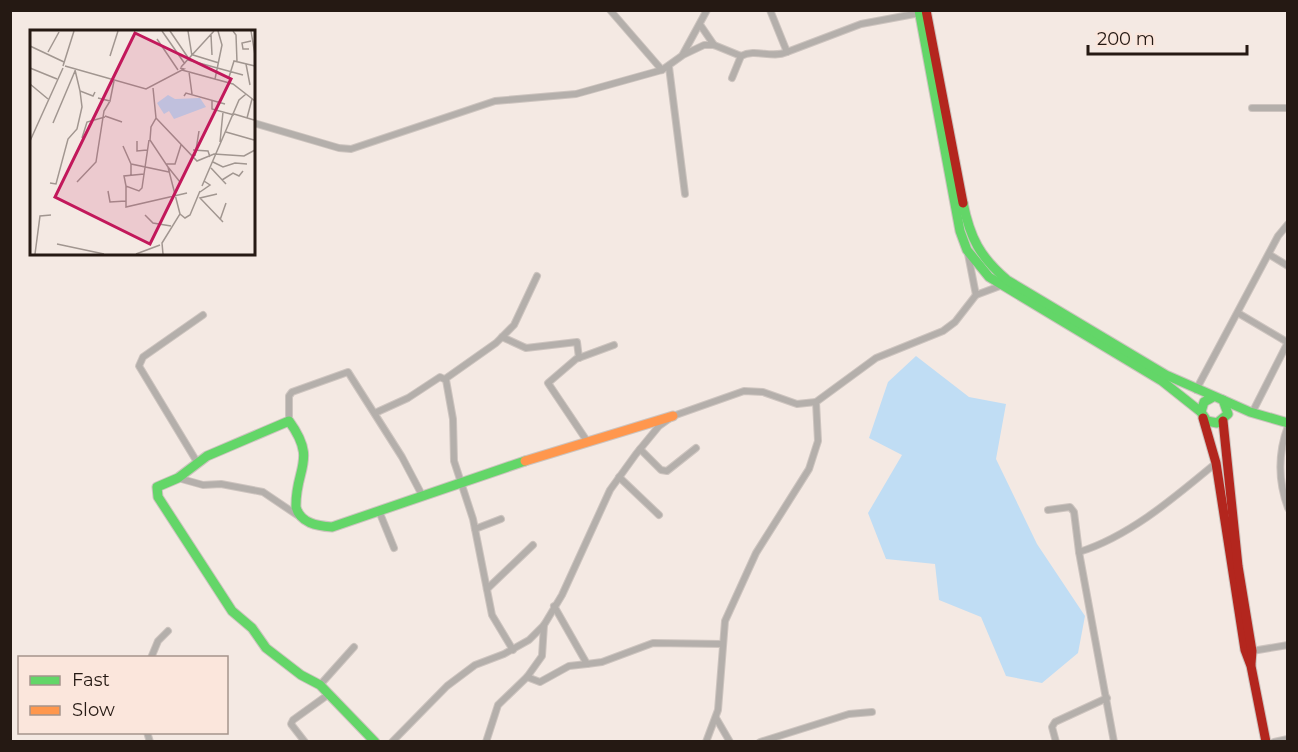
<svg xmlns="http://www.w3.org/2000/svg" width="1298" height="752" font-family="Montserrat,sans-serif">
  <style>
    .water { fill: #c0ddf4 }
    .lines { fill: none; stroke-linecap: round; stroke-linejoin: round }
    .street-casing { stroke: #cdc4bf; stroke-width: 8 }
    .fast-casing { stroke: #cdc4bf; stroke-width: 11 }
    .slow-casing { stroke: #cdc4bf; stroke-width: 11 }
    .jam-casing { stroke: #cdc4bf; stroke-width: 11 }
    .street { stroke: #b4afab; stroke-width: 6 }
    .fast { stroke: #63d668; stroke-width: 9 }
    .slow { stroke: #ff974d; stroke-width: 9 }
    .jam { stroke: #b3261e; stroke-width: 9 }
    .inset-road { fill: none; stroke: #a19690; stroke-width: 1.5 }
    .view { fill: #c2185b; fill-opacity: 0.15; stroke: #c2185b; stroke-width: 3 }
    .inset-edge { fill: none; stroke: #251913; stroke-width: 3 }
  </style>
  <rect width="100%" height="100%" fill="#f4e9e3"/>
  <polygon class="water" points="916,356 969,397 1006,404 996,459 1037,544 1085,616 1078,653 1042,683 1006,676 981,617 939,600 935,564 886,559 868,513 902,455 869,438 888,382"/>
  <g class="lines">
    <defs>
      <g id="street">
        <polyline points="610,10 662,70"/>
        <polyline points="770,10 787,52 861,24 920,13"/>
        <polyline points="701,26 714,45"/>
        <polyline points="683,54 707,10"/>
        <polyline points="669,67 685,194"/>
        <polyline points="732,78 741,56"/>
        <polyline points="1252,108 1288,108"/>
        <path d="M254,123l85,25 12,1 144,-48 81,-7 86,-24 21,-15 21,-10h10l27,11c15,-8 30,3 46,-4"/>
        <polyline points="968,254 976,295"/>
        <polyline points="1270,255 1288,266"/>
        <polyline points="1238,313 1287,342"/>
        <polyline points="502,337 526,348 577,342 579,358"/>
        <polyline points="445,379 496,343 514,325 537,276"/>
        <polyline points="1196,390 1278,236 1288,224"/>
        <polyline points="375,413 408,398 440,377 446,380 453,419 454,461 473,519 492,615 513,650"/>
        <polyline points="1252,413 1288,342"/>
        <polyline points="289,421 289,396 292,392 348,372 402,457 422,495"/>
        <path d="M1288,426c-10,27 -10,55 0,82"/>
        <polyline points="587,441 548,383 576,359 614,345"/>
        <polyline points="640,449 661,470 667,471 696,448"/>
        <polyline points="197,462 139,366 143,357 203,315"/>
        <polyline points="619,477 659,515"/>
        <polyline points="178,478 203,485 221,484 263,492 297,515"/>
        <polyline points="1048,510 1070,507 1074,512 1079,552 1114,742"/>
        <polyline points="379,511 394,548"/>
        <polyline points="475,529 501,519"/>
        <path d="M1079,552c51,-16 96,-55 137,-89"/>
        <polyline points="487,589 533,545"/>
        <polyline points="554,606 587,664 602,662 653,643 723,644"/>
        <polyline points="1252,651 1288,645"/>
        <polyline points="151,658 158,641 168,631"/>
        <polyline points="527,677 540,682 569,666 587,664"/>
        <polyline points="320,685 354,647"/>
        <polyline points="716,718 730,742"/>
        <polyline points="147,732 150,742"/>
        <polyline points="305,742 291,724 293,720 329,694"/>
        <polyline points="392,742 447,686 475,665 504,654 529,640 544,625 562,595 610,490 636,454 659,426 673,416 744,391 763,392 797,404 816,402 876,358 943,331 955,322 976,295 1000,286"/>
        <polyline points="486,742 498,705 527,677 542,656 544,625"/>
        <polyline points="706,742 718,710 725,621 756,553 809,469 818,441 816,402"/>
        <polyline points="760,742 849,714 872,712"/>
        <polyline points="1056,742 1052,727 1055,722 1107,698"/>
        <polyline points="1274,742 1288,739"/>
      </g>
      <g id="fast">
        <polyline points="919,10 960,231 967,250 989,277 1162,381 1201,412"/>
        <path d="M963,203c7,35 17,54 44,77l159,95 57,25 5,14 -11,9 -10,-2 -6,-9 3,-10 9,-5"/>
        <polyline points="1223,400 1250,412 1288,423"/>
        <path d="M375,742l-55,-57 -19,-10 -35,-27 -14,-20 -20,-17 -74,-114 -1,-10 21,-9 29,-22 82,-35c29,40 6,47 7,86 4,16 21,19 36,20l193,-66"/>
      </g>
      <polyline id="slow" points="525,461 673,416"/>
      <g id="jam">
        <polyline points="926,10 963,203"/>
        <polyline points="1203,418 1216,463 1245,650 1251,666 1266,742"/>
        <polyline points="1223,421 1238,566 1252,651 1251,664"/>
      </g>
    </defs>
    <use href="#street" class="street-casing"/>
    <use href="#fast" class="fast-casing"/>
    <use href="#slow" class="slow-casing"/>
    <use href="#jam" class="jam-casing"/>
    <use href="#street" class="street"/>
    <use href="#fast" class="fast"/>
    <use href="#slow" class="slow"/>
    <use href="#jam" class="jam"/>
  </g>
  <g transform="translate(30 30)">
    <rect width="225" height="225" fill="#f4e9e3"/>
    <path d="M138,65l7,4 25,-1 6,9 -32,12 -5,-8 -5,3 -7,-11z" fill="#c0ddf4"/>
    <path class="inset-road" d="M132,1l23,33M140,1l19,28M158,1l4,25M203,1l3,4 1,27M221,1l4,24M181,5l1,20M127,9l21,31M0,16l34,16M219,19h-6l-1,-6 9,-2M18,22l11,-20M163,25l26,8M80,26l8,-25M158,30l55,15M216,34l4,21M33,36l11,-35M35,36l81,23 38,-20 -4,-1M151,37l33,-36M0,38l27,11M45,40l5,21 13,5 2,-4M152,40l51,14 22,17M159,42l3,22M199,47l5,-16 21,5M185,49l7,-34 -4,-14M0,54l18,15M123,58l3,30 -5,9 -1,13 18,27 12,47 -18,29 1,11M154,66l2,-3 39,11M68,68l12,3 4,-20M182,70v9l22,6M204,84l20,6M75,86l17,6M126,88l41,43 17,-7 30,2 11,-6M217,88l5,-19M23,93l22,-52M196,102l28,8M52,108l5,-16 18,-5M119,110l-7,48 -3,3 -13,-5v21l61,-14M0,111l33,-73M107,111v10l10,-1M190,112l3,-30M93,116l8,18M163,120l15,1 2,6M165,126l4,-25M183,132l10,5 12,-4 12,1M136,134h9l6,-19M138,137l12,15M181,138l15,16M101,145v-11l38,8M192,150l11,-7 6,3 4,-5M47,152l19,-20 8,-51 6,-10M20,153l6,1 12,-45 9,-10 5,-22 -2,-16M96,156l-2,-10 20,-2M172,156l37,-86 7,-6M78,161l2,11 16,-1M170,162l10,-7 -6,-4M187,164l-17,4 23,24M150,184l5,4 5,-3 10,-24M115,185l8,8 18,3M190,190l6,-17M27,214l47,10M5,224l5,-38 11,-1M106,224l24,-9"/>
    <path class="view" d="M105,3l96,46 -81,165 -95,-47z"/>
    <rect width="225" height="225" class="inset-edge"/>
  </g>
  <rect width="1298" height="752" fill="none" stroke="#251913" stroke-width="24"/>
  <rect x="18" y="656" width="210" height="78" fill="#fbe6dc" stroke="#a5948c" stroke-width="1.5"/>
  <rect x="30" y="676" width="30" height="9" fill="#63d668" stroke="#a5948c" stroke-width="1.5"/>
  <text x="72" y="686" font-size="18" fill="#251913">Fast</text>
  <rect x="30" y="706" width="30" height="9" fill="#ff974d" stroke="#a5948c" stroke-width="1.5"/>
  <text x="72" y="716" font-size="18" fill="#251913">Slow</text>
  <path d="M1088 45v9h159v-9" fill="none" stroke="#251913" stroke-width="3"/>
  <text x="1097" y="45" font-size="18" fill="#251913" stroke="#fbe6dc" stroke-width="4.5" paint-order="stroke">200 m</text>
</svg>
